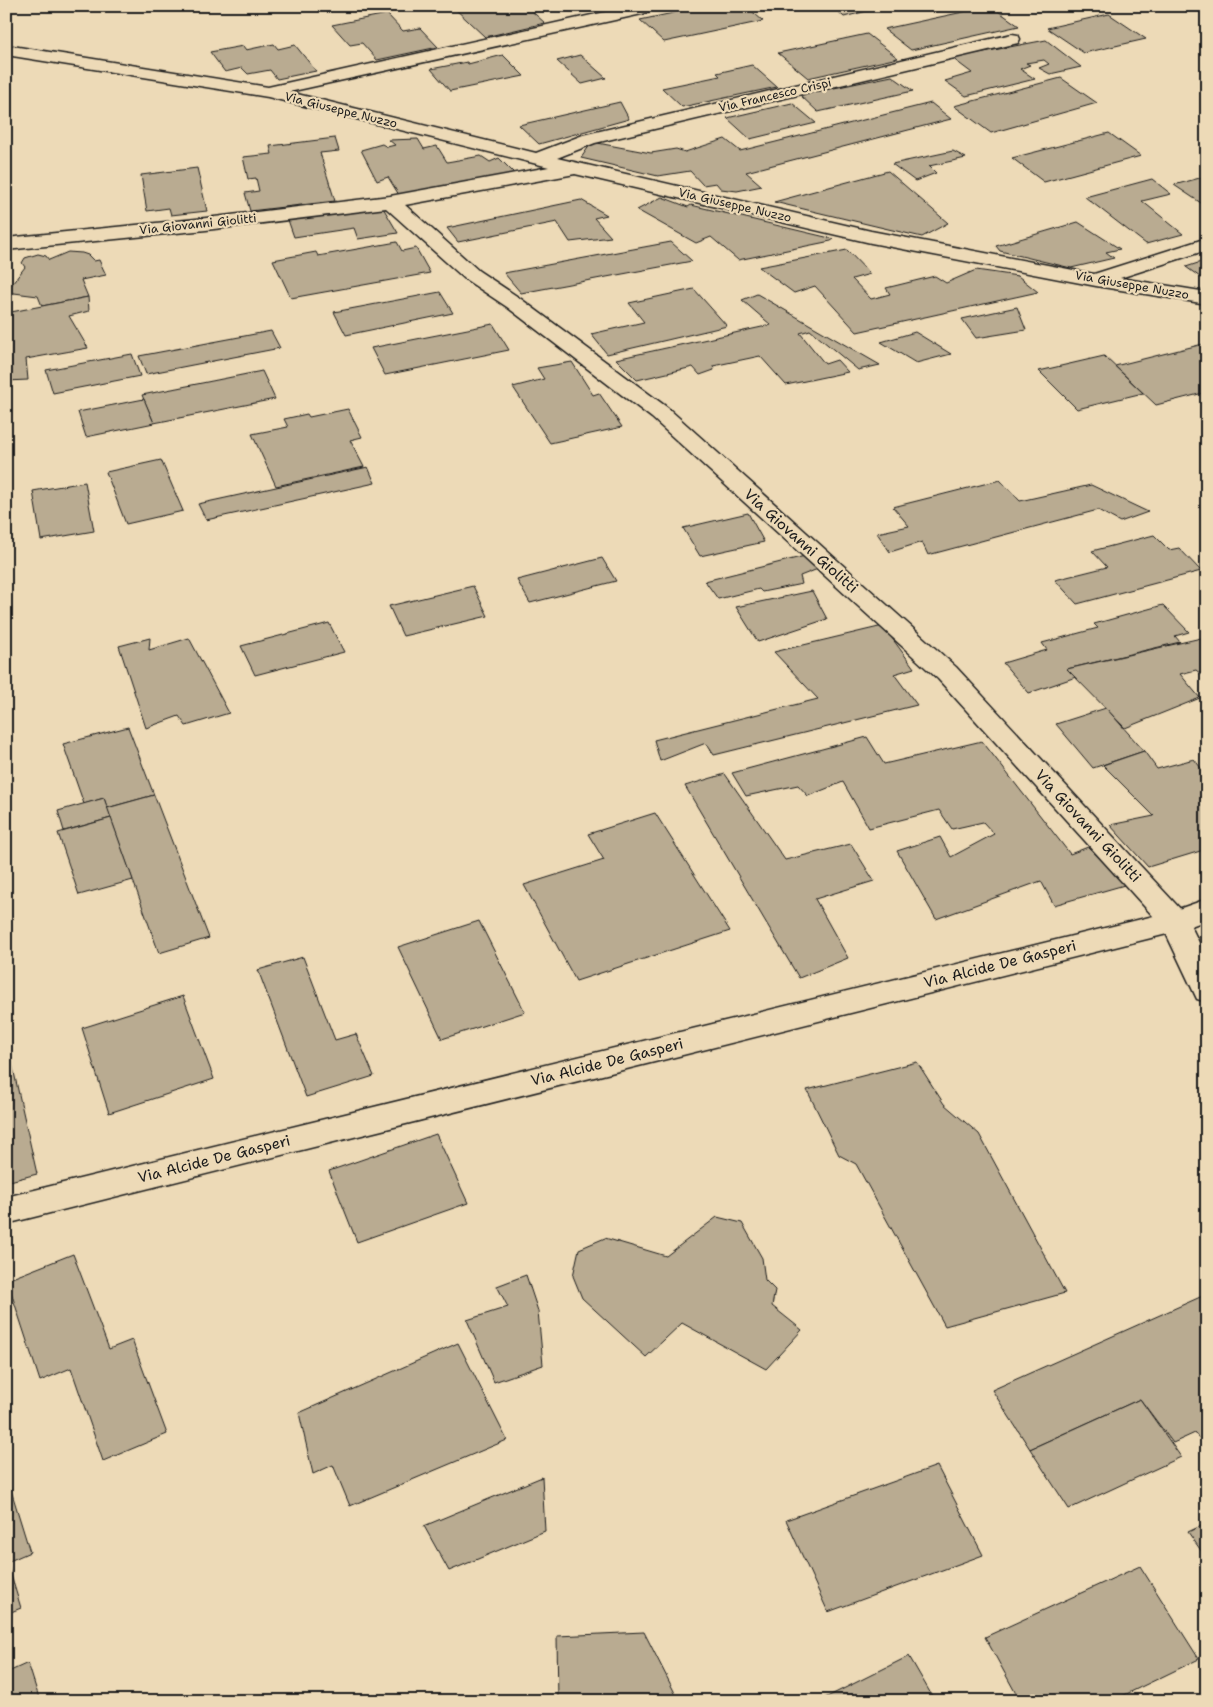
<svg xmlns="http://www.w3.org/2000/svg" width="1213" height="1707" font-family="'Shantell Sans',sans-serif">
  <style>
    .building { fill: #b9ab91; stroke: #1c1c1c }
    .lines { fill: none; stroke-linecap: round; stroke-linejoin: round }
    .minor-casing { stroke: #1c1c1c; stroke-width: 3 }
    .secondary-casing { stroke: #1c1c1c; stroke-width: 3 }
    .minor { fill: #eddab7; fill-rule: evenodd }
    .secondary { fill: #eddab7; fill-rule: evenodd }
    .labels { text-anchor: middle; dominant-baseline: central; stroke-width: 4.5; stroke-linejoin: round; paint-order: stroke }
    .far-street-label { font-size: 12px; fill: #1c1c1c; stroke: #eddab7 }
    .street-label { font-size: 15px; fill: #1c1c1c; stroke: #eddab7 }
  </style>
  <rect width="100%" height="100%" fill="#eddab7"/>
  <filter id="ink" filterUnits="userSpaceOnUse"><feTurbulence type="fractalNoise" baseFrequency=".02" numOctaves="2"/><feDisplacementMap in="SourceGraphic" scale="10" xChannelSelector="R" yChannelSelector="G"/><feConvolveMatrix kernelMatrix="1 2 1 2 8 2 1 2 1" color-interpolation-filters="sRGB"/></filter>
  <g filter="url(#ink)">
    <g class="building">
      <polygon points="452,6 526,6 545,23 485,37"/>
      <polygon points="561,6 589,6 566,11"/>
      <polygon points="706,6 746,6 763,21 664,42 640,20"/>
      <polygon points="832,6 886,6 844,17"/>
      <polygon points="991,6 1019,26 911,50 884,29"/>
      <polygon points="387,14 403,31 420,28 438,47 377,60 362,43 350,45 332,25"/>
      <polygon points="1109,14 1146,39 1084,53 1047,28"/>
      <polygon points="867,34 898,58 808,78 778,53"/>
      <polygon points="1046,40 1081,67 1050,74 1039,68 1049,64 1044,60 1026,63 1030,65 1020,69 1035,79 966,96 945,81 972,73 952,58"/>
      <polygon points="274,44 278,49 295,45 316,71 277,79 270,70 248,74 242,68 225,72 210,52 243,46 246,50"/>
      <polygon points="503,55 524,76 450,91 431,69 467,62 468,64"/>
      <polygon points="580,55 606,78 582,84 557,61"/>
      <polygon points="752,65 777,87 682,107 662,88 720,76 717,73"/>
      <polygon points="892,76 913,91 818,112 800,95"/>
      <polygon points="1061,78 1097,103 991,133 954,106"/>
      <polygon points="620,102 629,119 539,144 519,125"/>
      <polygon points="792,103 816,123 750,139 727,118"/>
      <polygon points="931,103 951,119 746,172 762,186 737,191 721,189 716,183 703,185 690,171 658,176 581,158 592,142 651,153 676,149 685,152 725,139 740,151"/>
      <polygon points="1109,133 1141,156 1044,182 1012,158"/>
      <polygon points="335,138 339,151 320,153 335,201 250,211 245,193 259,191 256,178 248,179 243,157 272,154 270,146"/>
      <polygon points="418,139 424,149 437,146 447,162 481,156 490,162 499,158 516,175 399,195 388,177 377,181 361,150 382,144 387,147 395,145 389,140"/>
      <polygon points="953,151 966,158 929,166 936,173 915,181 892,164"/>
      <polygon points="197,168 207,211 171,215 169,208 147,211 141,175"/>
      <polygon points="888,171 948,223 922,237 774,202"/>
      <polygon points="1207,176 1207,207 1174,185"/>
      <polygon points="1152,179 1171,194 1142,201 1183,234 1146,244 1085,197"/>
      <polygon points="662,197 688,207 691,205 834,239 831,241 738,260 711,237 696,243 637,210"/>
      <polygon points="581,200 607,215 594,218 611,237 570,242 557,222 458,242 447,228"/>
      <polygon points="382,206 398,233 358,239 354,228 294,237 288,220"/>
      <polygon points="1078,222 1120,249 1106,252 1114,258 1071,268 1000,251 996,246"/>
      <polygon points="397,242 402,251 416,248 430,273 291,298 273,260 316,252 318,256"/>
      <polygon points="671,242 692,261 521,293 504,273"/>
      <polygon points="847,250 870,274 852,279 871,299 890,294 886,288 935,276 946,283 976,270 1018,276 1038,292 857,332 815,286 794,293 759,267"/>
      <polygon points="68,252 82,253 88,255 94,261 99,260 106,275 81,280 88,297 42,306 38,296 6,292 25,267 22,263 25,258 38,254 46,256 49,260"/>
      <polygon points="1207,260 1207,282 1186,267"/>
      <polygon points="694,289 727,326 607,354 591,334 644,322 629,303"/>
      <polygon points="440,292 453,313 346,335 334,312"/>
      <polygon points="757,294 880,365 858,370 810,330 800,333 825,364 837,360 848,372 786,385 760,356 713,366 714,370 700,375 693,367 637,380 616,359 771,325 742,300"/>
      <polygon points="88,297 89,311 69,316 88,348 26,359 28,380 6,381 6,313"/>
      <polygon points="1017,307 1026,330 976,338 962,319"/>
      <polygon points="493,324 509,350 385,375 371,348"/>
      <polygon points="271,331 280,348 146,374 139,356"/>
      <polygon points="915,332 951,354 916,363 881,342"/>
      <polygon points="1207,343 1207,392 1156,405 1115,366"/>
      <polygon points="132,354 140,376 53,393 46,370"/>
      <polygon points="1104,356 1143,393 1077,409 1039,371"/>
      <polygon points="572,362 593,395 599,393 622,427 550,443 513,387 544,379 537,368"/>
      <polygon points="262,371 275,399 154,423 142,395"/>
      <polygon points="144,399 154,423 86,437 78,412"/>
      <polygon points="348,409 362,437 350,440 364,467 276,486 252,434 288,427 284,419 307,414 309,417"/>
      <polygon points="161,460 183,511 126,524 106,472"/>
      <polygon points="368,467 375,483 206,520 198,504"/>
      <polygon points="1000,480 1020,501 1091,485 1148,512 1120,522 1098,510 928,555 922,542 890,552 877,533 909,526 893,507"/>
      <polygon points="85,482 94,531 41,540 33,491"/>
      <polygon points="748,513 764,542 700,556 683,528"/>
      <polygon points="1154,535 1169,550 1179,548 1201,571 1077,604 1055,580 1107,567 1092,551"/>
      <polygon points="813,554 823,567 800,576 802,584 762,592 759,589 718,599 705,581"/>
      <polygon points="602,558 616,581 530,603 517,580"/>
      <polygon points="473,586 488,616 403,636 389,606"/>
      <polygon points="812,591 827,619 758,642 736,607"/>
      <polygon points="1163,605 1189,632 1175,636 1180,642 1067,669 1076,677 1029,693 1003,663 1047,650 1042,643 1098,628 1094,624"/>
      <polygon points="329,623 344,652 255,675 241,646"/>
      <polygon points="883,626 914,668 894,674 917,705 714,755 706,743 660,761 654,740 818,699 774,652"/>
      <polygon points="150,638 149,650 189,638 229,713 186,726 179,716 146,728 119,646"/>
      <polygon points="1201,638 1207,644 1207,679 1196,670 1180,674 1200,698 1125,728 1067,669"/>
      <polygon points="1106,708 1144,751 1093,768 1056,724"/>
      <polygon points="128,727 154,795 107,808 104,798 84,804 63,744"/>
      <polygon points="867,737 884,764 982,741 1070,854 1088,847 1128,884 1054,905 1041,881 936,919 897,851 940,837 951,857 994,834 983,822 952,829 939,810 869,828 843,782 808,796 798,785 746,796 732,773"/>
      <polygon points="1144,751 1157,769 1194,759 1207,776 1207,849 1148,867 1110,825 1154,816 1103,765"/>
      <polygon points="725,774 785,860 851,844 874,881 815,899 848,958 799,978 685,786"/>
      <polygon points="154,795 209,938 159,953 107,808"/>
      <polygon points="104,798 111,818 64,831 58,811"/>
      <polygon points="655,813 730,931 576,981 524,885 604,860 588,834"/>
      <polygon points="111,818 133,880 79,895 58,833"/>
      <polygon points="479,921 525,1012 442,1039 398,947"/>
      <polygon points="303,957 335,1040 356,1034 374,1076 306,1097 258,970"/>
      <polygon points="183,996 214,1079 109,1113 82,1028"/>
      <polygon points="6,1037 37,1174 6,1182"/>
      <polygon points="917,1062 944,1104 979,1134 1065,1293 945,1326 856,1164 839,1155 807,1090"/>
      <polygon points="436,1134 468,1203 357,1242 329,1171"/>
      <polygon points="717,1217 742,1223 762,1258 765,1280 775,1290 772,1306 802,1330 766,1369 682,1323 646,1357 582,1298 573,1276 579,1249 605,1238 666,1256"/>
      <polygon points="73,1254 109,1349 132,1340 167,1434 103,1461 71,1368 40,1381 7,1280"/>
      <polygon points="526,1275 538,1311 543,1365 494,1382 467,1320 508,1307 497,1286"/>
      <polygon points="1207,1294 1207,1448 1195,1433 1173,1443 1140,1399 1030,1449 992,1390"/>
      <polygon points="458,1343 507,1440 350,1506 333,1465 313,1474 299,1413"/>
      <polygon points="1140,1399 1181,1457 1069,1509 1030,1449"/>
      <polygon points="937,1466 983,1555 828,1612 786,1520"/>
      <polygon points="542,1477 545,1531 449,1571 424,1526"/>
      <polygon points="10,1487 30,1552 7,1562 21,1608 6,1614 6,1489"/>
      <polygon points="1207,1523 1207,1559 1188,1532"/>
      <polygon points="1140,1566 1199,1659 1112,1701 1020,1701 985,1637"/>
      <polygon points="644,1632 679,1701 558,1701 557,1636"/>
      <polygon points="909,1656 935,1701 819,1701"/>
      <polygon points="28,1663 40,1701 6,1701 6,1673"/>
    </g>
    <g class="lines">
      <defs>
        <polygon id="minor" points="632,6 648,6 650,9 648,12 642,14 289,92 536,153 583,135 1012,34 1018,35 1020,39 1018,43 595,143 557,158 871,231 1094,274 1207,238 1207,250 1120,278 1207,292 1207,304 1096,286 871,243 575,174 405,205 479,271 521,299 668,408 956,667 1185,914 1207,959 1207,1002 1197,999 1163,927 938,679 652,418 507,307 465,279 386,208 206,230 6,250 6,238 206,218 390,196 549,167 268,97 6,55 6,45 268,87"/>
        <polygon id="secondary" points="1207,899 1207,920 1175,932 6,1224 6,1197 1170,912"/>
      </defs>
      <use href="#minor" class="minor-casing"/>
      <use href="#secondary" class="secondary-casing"/>
      <use href="#minor" class="minor"/>
      <use href="#secondary" class="secondary"/>
    </g>
  </g>
  <g class="labels">
    <g class="far-street-label">
      <text transform="translate(775 95) rotate(-13)">Via Francesco Crispi</text>
      <text transform="translate(341 110) rotate(14)">Via Giuseppe Nuzzo</text>
      <text transform="translate(735 205) rotate(13)">Via Giuseppe Nuzzo</text>
      <text transform="translate(198 224) rotate(-6)">Via Giovanni Giolitti</text>
      <text transform="translate(1132 285) rotate(10)">Via Giuseppe Nuzzo</text>
    </g>
    <g class="street-label">
      <text transform="translate(801 541) rotate(42)">Via Giovanni Giolitti</text>
      <text transform="translate(1088 826) rotate(47)">Via Giovanni Giolitti</text>
      <text transform="translate(1000 964) rotate(-14)">Via Alcide De Gasperi</text>
      <text transform="translate(607 1062) rotate(-14)">Via Alcide De Gasperi</text>
      <text transform="translate(214 1159) rotate(-14)">Via Alcide De Gasperi</text>
    </g>
  </g>
  <rect width="1213" height="1707" fill="none" stroke="#eddab7" stroke-width="25"/>
  <rect x="12" y="12" width="1188" height="1682" fill="none" stroke="#1c1c1c" stroke-width="2" filter="url(#ink)"/>
</svg>
